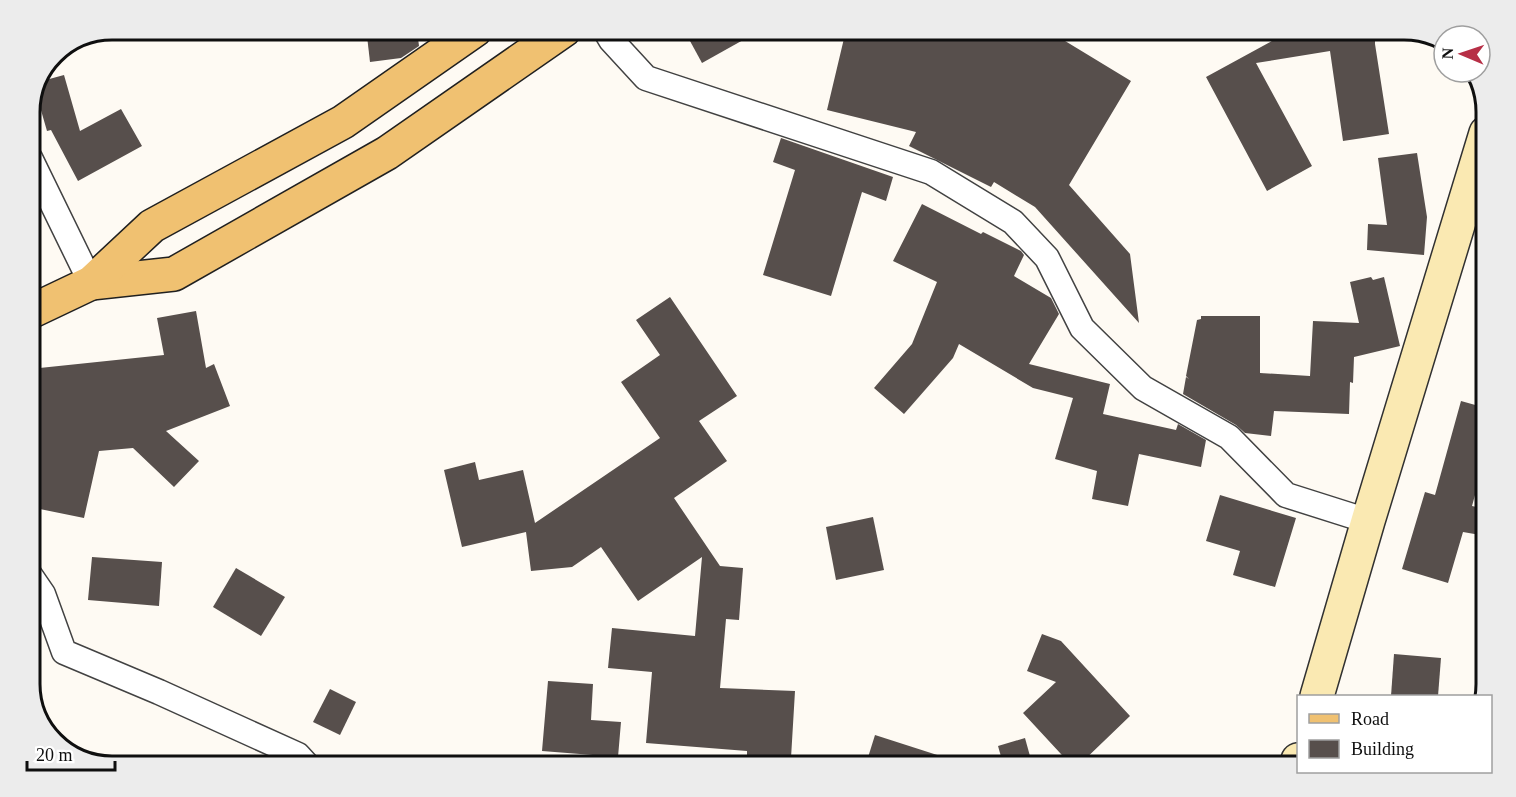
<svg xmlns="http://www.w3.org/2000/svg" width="1516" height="797" font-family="'Times New Roman',serif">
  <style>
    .building { fill: #574f4c }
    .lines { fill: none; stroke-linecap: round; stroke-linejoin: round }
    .street-casing { stroke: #424242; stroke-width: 27 }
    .secondary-casing { stroke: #313131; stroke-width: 36 }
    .primary-casing { stroke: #202020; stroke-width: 36 }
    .street { stroke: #fff; stroke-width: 24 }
    .secondary { stroke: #fae9b2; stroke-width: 33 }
    .primary { stroke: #f0c171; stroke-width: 33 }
    .rim { fill: none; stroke: #0f0f0f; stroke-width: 3 }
  </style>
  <rect width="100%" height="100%" fill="#fefaf3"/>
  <g class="building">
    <polygon points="417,30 419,46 401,58 370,62 367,36"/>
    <polygon points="684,30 761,30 702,63"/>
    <polygon points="846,30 1047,30 1131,81 1069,185 1130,254 1139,323 1035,207 994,182 991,187 909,146 916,132 827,110"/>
    <polygon points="1292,30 1375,30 1375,44 1389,134 1343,141 1330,51 1256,63 1312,166 1267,191 1206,77"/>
    <polygon points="64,75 80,131 121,109 142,146 78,181 51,130 47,131 36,93 42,81"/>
    <polygon points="781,138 893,177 886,201 862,192 831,296 763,275 795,170 773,162"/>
    <polygon points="1417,153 1427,217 1424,255 1367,250 1368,224 1387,225 1378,158"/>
    <polygon points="922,204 981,234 983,232 1021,251 1024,255 1014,276 1051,298 1059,314 1029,364 1110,384 1103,414 1176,430 1178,424 1206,440 1201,467 1139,454 1128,506 1092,499 1097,471 1055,459 1073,398 1033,388 959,344 953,358 904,414 874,388 912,344 937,282 893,261"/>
    <polygon points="1371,277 1373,280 1384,277 1400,346 1354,357 1353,383 1350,382 1349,414 1274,411 1271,436 1245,433 1236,425 1183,394 1186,377 1189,379 1186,376 1197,320 1201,319 1201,316 1260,316 1260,373 1310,376 1313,321 1359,323 1350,282"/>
    <polygon points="670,297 737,396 699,421 727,461 674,498 720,566 743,568 739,620 726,619 720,688 795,691 791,758 747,755 747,751 646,743 652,672 608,668 612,628 695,636 702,557 638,601 601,547 572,567 531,571 526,532 462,547 444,470 475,462 479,480 523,470 535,523 660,438 621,382 660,355 636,320"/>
    <polygon points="196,311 206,368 214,364 230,406 166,431 199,461 174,487 133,448 99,451 84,518 30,507 30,369 164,355 157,318"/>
    <polygon points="1461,401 1486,408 1486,455 1472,506 1486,509 1486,536 1463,532 1448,583 1402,569 1425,492 1435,495"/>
    <polygon points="1220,495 1296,518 1275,587 1233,575 1240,551 1206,541"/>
    <polygon points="873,517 884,570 836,580 826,527"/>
    <polygon points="92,557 162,562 159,606 88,600"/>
    <polygon points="236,568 285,597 261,636 213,607"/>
    <polygon points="1042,634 1061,641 1130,716 1077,767 1073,767 1023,713 1056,682 1027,671"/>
    <polygon points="1394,654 1441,658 1438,696 1391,696"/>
    <polygon points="548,681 593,684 591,720 621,722 618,757 542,751"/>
    <polygon points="330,689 356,702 340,735 313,722"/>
    <polygon points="875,735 959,762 959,767 865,767"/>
    <polygon points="1025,738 1033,767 1004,767 998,746"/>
  </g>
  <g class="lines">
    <defs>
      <g id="street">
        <polyline points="605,30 611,40 646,78 931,172 1013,222 1047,258 1082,328 1143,388 1229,437 1286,495 1368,521"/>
        <polyline points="30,158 91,283"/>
        <polyline points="30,575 43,594 64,652 159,692 298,755 309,767"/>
      </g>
      <g id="secondary">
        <polyline points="1317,696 1368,521 1486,133"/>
        <polyline points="1296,767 1298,760"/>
      </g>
      <g id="primary">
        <polyline points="91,283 174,274 387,153 564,30"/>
        <polyline points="30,312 91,283 152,226 343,122 475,30"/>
      </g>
    </defs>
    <use href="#street" class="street-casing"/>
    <use href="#secondary" class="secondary-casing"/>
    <use href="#primary" class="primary-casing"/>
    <use href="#street" class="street"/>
    <use href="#secondary" class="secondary"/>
    <use href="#primary" class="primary"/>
  </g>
  <path d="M0 0H1516V797H0ZM112 40H1404A72 72 0 0 1 1476 112V684A72 72 0 0 1 1404 756H112A72 72 0 0 1 40 684V112A72 72 0 0 1 112 40Z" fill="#ececec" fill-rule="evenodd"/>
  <path class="rim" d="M112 40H1404A72 72 0 0 1 1476 112V684A72 72 0 0 1 1404 756H112A72 72 0 0 1 40 684V112A72 72 0 0 1 112 40Z"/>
  <rect x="1297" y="695" width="195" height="78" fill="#ffffff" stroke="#9f9f9f" stroke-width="1.5"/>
  <rect x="1309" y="714" width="30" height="9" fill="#f0c171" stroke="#9f9f9f" stroke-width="1.5"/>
  <text x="1351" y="725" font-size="18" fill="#0f0f0f">Road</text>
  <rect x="1309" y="740" width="30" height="18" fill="#574f4c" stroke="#9f9f9f" stroke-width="1.5"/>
  <text x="1351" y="755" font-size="18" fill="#0f0f0f">Building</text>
  <g transform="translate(1462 54) rotate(272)"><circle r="28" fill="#ffffff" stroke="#9f9f9f" stroke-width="1.5"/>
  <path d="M0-4.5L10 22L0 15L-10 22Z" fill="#b72f46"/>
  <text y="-9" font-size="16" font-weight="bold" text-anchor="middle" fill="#0f0f0f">N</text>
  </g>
  <path d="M27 761v9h88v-9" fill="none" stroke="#0f0f0f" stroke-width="3"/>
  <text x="36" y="761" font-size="18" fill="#0f0f0f" stroke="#ffffff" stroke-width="4.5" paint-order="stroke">20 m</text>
</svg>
